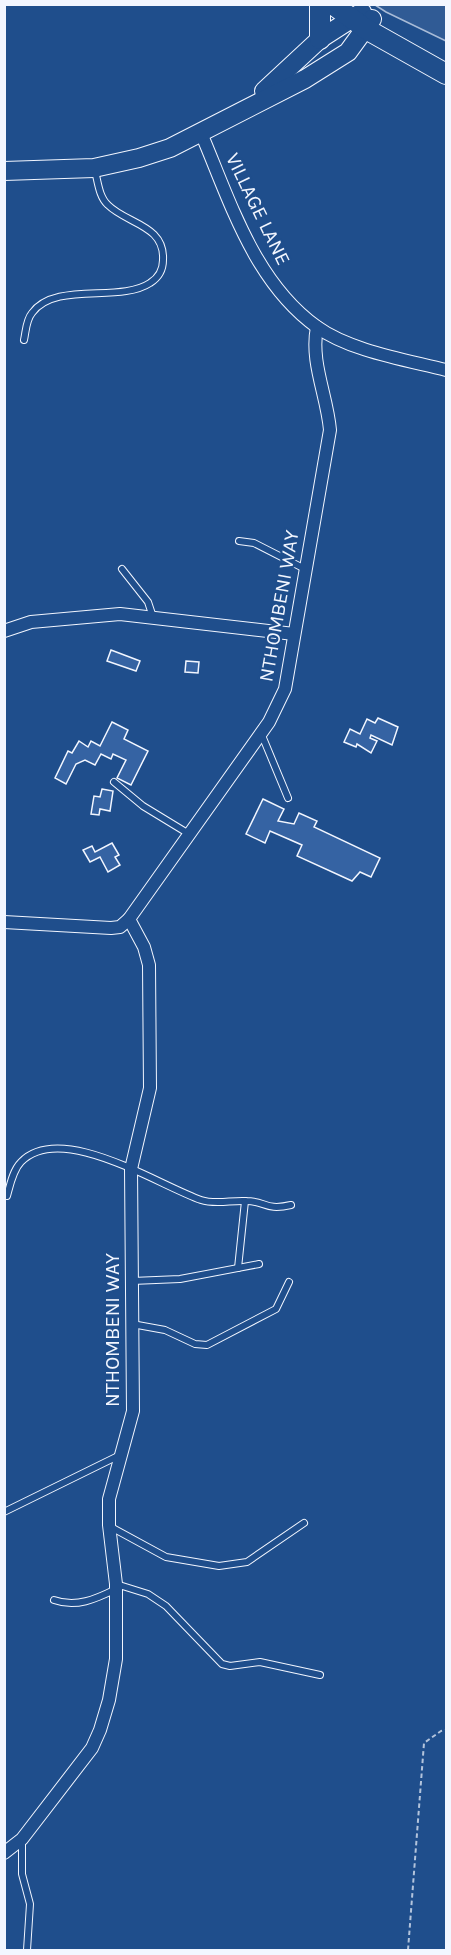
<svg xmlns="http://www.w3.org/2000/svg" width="451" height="1955" font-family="Karla,sans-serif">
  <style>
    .built { fill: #305b95; stroke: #a8bbd7; stroke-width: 1.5 }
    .building { fill: #3563a3; stroke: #f2f6ff; stroke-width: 1.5 }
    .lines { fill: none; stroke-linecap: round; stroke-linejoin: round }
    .lane-casing { stroke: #f2f6ff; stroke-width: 8 }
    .street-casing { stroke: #f2f6ff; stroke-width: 14 }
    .secondary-casing { stroke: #f2f6ff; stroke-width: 20 }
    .primary-casing { stroke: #f2f6ff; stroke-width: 22 }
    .path { stroke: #b3c4dc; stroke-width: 2; stroke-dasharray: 4.5 3; stroke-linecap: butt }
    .lane { stroke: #1f4e8c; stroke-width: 6 }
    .street { stroke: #1f4e8c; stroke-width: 12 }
    .secondary { stroke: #1f4e8c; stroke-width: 18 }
    .primary { stroke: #1f4e8c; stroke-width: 20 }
    .labels { text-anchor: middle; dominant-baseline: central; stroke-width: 4.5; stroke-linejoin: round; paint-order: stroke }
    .street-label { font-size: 20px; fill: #f2f6ff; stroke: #1f4e8c }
  </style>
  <rect width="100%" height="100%" fill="#1f4e8c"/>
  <polygon class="built" points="375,5 446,5 446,41 386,12"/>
  <g class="building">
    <polygon points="111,650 140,661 136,671 107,661"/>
    <polygon points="186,661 199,662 198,673 185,672"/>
    <polygon points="378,718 398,727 392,745 371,735 370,738 377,741 371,753 357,744 356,747 344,742 350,729 360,734 367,719 375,723"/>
    <polygon points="112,722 128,730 124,739 148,751 131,785 117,778 126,760 113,754 111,759 101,754 95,765 85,760 76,764 66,784 55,778 68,751 72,753 79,741 88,747 91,741 100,746"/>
    <polygon points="102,789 113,791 110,811 100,809 99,815 91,814 94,796 100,797"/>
    <polygon points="263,799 284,809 278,821 294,824 299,813 317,821 314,827 380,858 371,877 360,872 352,881 297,856 302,845 270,831 265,843 246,834"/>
    <polygon points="112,843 119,855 115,857 120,865 108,872 100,857 90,862 83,850 92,846 95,852"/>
  </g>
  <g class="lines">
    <defs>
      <g id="lane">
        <path d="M24,340c2,-9 2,-20 8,-27 23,-32 88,-10 118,-30 8,-5 13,-13 13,-23 2,-35 -36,-36 -55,-55 -9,-8 -10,-23 -13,-34"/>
        <polyline points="239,541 254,543 305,569"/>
        <polyline points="122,569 148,602 153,617"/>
        <polyline points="261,733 288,798"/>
        <polyline points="114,782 143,806 189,834"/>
        <path d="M7,1196c3,-11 6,-26 14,-34 40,-41 137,23 180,38 15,5 30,0 45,1 20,0 19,10 45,4"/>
        <polyline points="238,1268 245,1201"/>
        <polyline points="132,1281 180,1279 259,1264"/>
        <polyline points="132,1324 165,1330 195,1344 207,1345 276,1309 289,1282"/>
        <polyline points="4,1512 120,1455"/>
        <polyline points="109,1526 166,1557 219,1566 247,1562 304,1523"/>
        <polyline points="116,1584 148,1594 166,1606 222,1664 230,1666 260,1662 320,1675"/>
        <path d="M54,1600c22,8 42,-1 62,-11"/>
        <polyline points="22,1839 22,1874 30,1904 27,1950"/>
      </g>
      <g id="street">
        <path d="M201,133c29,68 53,149 116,194 33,24 90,33 129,43"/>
        <polyline points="4,631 31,622 120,614 294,634"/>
        <polyline points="4,922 111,928 120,927 129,919"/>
        <path d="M4,1853l18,-14 70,-91 8,-18 9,-30 7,-41v-75l-7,-59v-26l24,-88 -2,-242 19,-81 -1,-123 -5,-18 -15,-28 140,-197 16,-33 45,-259c-3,-35 -20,-68 -13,-103"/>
      </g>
      <g id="secondary">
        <polyline points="264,91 320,39 362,12"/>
        <polyline points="4,171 94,168 139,158 170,148 305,79 348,52 372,19"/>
      </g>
      <g id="primary">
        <polyline points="332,4 366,29 446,74"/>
        <polyline points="320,39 320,4"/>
      </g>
    </defs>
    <use href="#lane" class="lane-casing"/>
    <use href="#street" class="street-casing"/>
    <use href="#secondary" class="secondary-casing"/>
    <use href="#primary" class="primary-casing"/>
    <polyline class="path" points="408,1950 424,1743 441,1731 446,1730"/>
    <use href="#lane" class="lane"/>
    <use href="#street" class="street"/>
    <use href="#secondary" class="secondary"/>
    <use href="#primary" class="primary"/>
  </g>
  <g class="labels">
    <g class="street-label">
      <text transform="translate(258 209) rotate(64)">VILLAGE LANE</text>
      <text transform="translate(279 606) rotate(-80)">NTHOMBENI WAY</text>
      <text transform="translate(112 1330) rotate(-90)">NTHOMBENI WAY</text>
    </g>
  </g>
  <rect width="451" height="1955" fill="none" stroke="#f2f6ff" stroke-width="12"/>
</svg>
